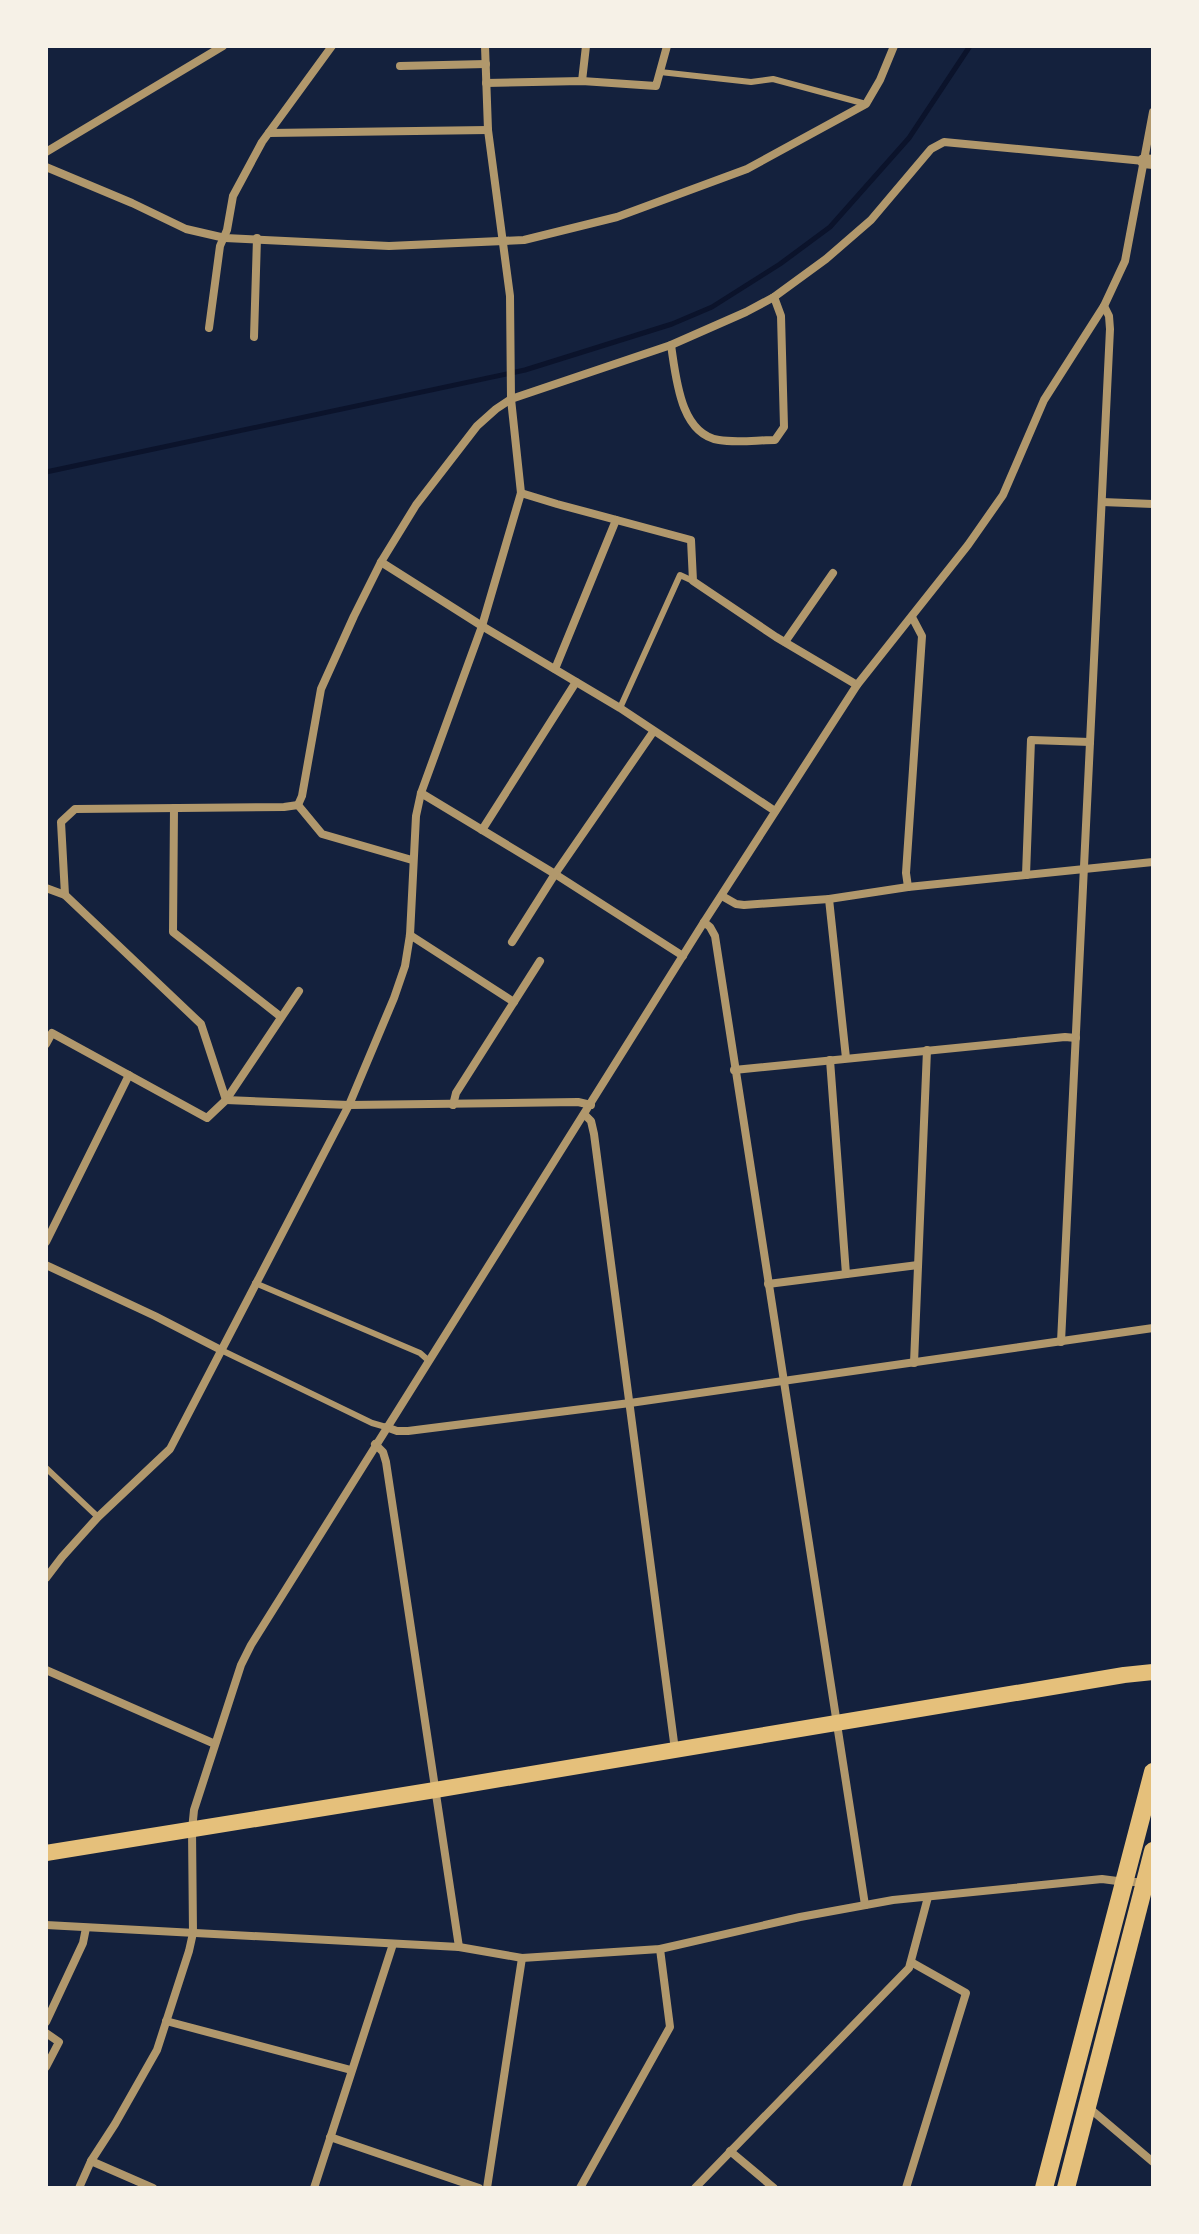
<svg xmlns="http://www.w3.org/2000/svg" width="1199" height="2234" font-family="Lora,serif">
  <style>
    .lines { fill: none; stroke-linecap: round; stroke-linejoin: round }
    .stream { stroke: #0b132b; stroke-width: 5 }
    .service { stroke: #b1986c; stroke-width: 6 }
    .minor { stroke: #b1986c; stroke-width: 8 }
    .tertiary { stroke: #b1986c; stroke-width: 14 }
    .secondary { stroke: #e5c07b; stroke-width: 16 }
    .trunk { stroke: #e5c07b; stroke-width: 18 }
  </style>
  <rect width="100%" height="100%" fill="#14213d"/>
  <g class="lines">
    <polyline class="stream" points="46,472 525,370 672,324 712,307 780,264 830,227 909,138 970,46"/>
    <g class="service">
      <polyline points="660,72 751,82 773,79 866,104"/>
      <polyline points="620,708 680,575 693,581"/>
      <polyline points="255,1283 420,1353 429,1361"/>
      <polyline points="221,1350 372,1423 386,1427"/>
      <polyline points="46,1468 98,1517"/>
    </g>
    <g class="minor">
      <polyline points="400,66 486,64"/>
      <polyline points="582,81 586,46"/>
      <polyline points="486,83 582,81 656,86 667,46"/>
      <polyline points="269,133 488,130"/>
      <polyline points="46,152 223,46"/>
      <polyline points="46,167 132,203 186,229 225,238 389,246 524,240 617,217 747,169 866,104 880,80 894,46"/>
      <polyline points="209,328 220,246 227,230 233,196 262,142 332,46"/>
      <polyline points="254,337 257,238"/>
      <path d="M671,345c5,32 9,89 48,95 17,3 38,0 56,0l9,-13 -3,-111 -7,-19"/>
      <polyline points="521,493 557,504 691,540 693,581 776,637 857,685"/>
      <polyline points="1102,502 1153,504"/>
      <polyline points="381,562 482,626 620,708 775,811"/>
      <polyline points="785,642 833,573"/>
      <polyline points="555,669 616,520"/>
      <polyline points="421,793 555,874 683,956"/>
      <polyline points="298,805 302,796 321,689 354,616 381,562 416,505 477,426 496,409 511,399 671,345 746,312 774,297 826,259 871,220 931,149 944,142 1144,161"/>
      <polyline points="298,805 322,834 412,860"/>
      <polyline points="174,808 173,932 281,1017"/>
      <polyline points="482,830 576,682"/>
      <polyline points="1026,875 1031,740 1090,742"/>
      <polyline points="908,887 906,873 922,636 912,617"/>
      <polyline points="46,888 65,895"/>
      <polyline points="722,896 736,904 744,905 829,899 908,887 1153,862"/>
      <polyline points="829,899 846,1058"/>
      <polyline points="704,922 710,927 715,936 865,1905"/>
      <polyline points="410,935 514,1002"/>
      <polyline points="512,942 555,874 653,732"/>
      <polyline points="46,1044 52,1033 207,1118 226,1100 299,991"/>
      <polyline points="830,1060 846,1274"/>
      <polyline points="734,1070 1065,1037 1076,1038"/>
      <polyline points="226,1100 201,1024 65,895 61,822 75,809 284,807 298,805"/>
      <polyline points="226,1100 349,1105 578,1102 591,1105"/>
      <polyline points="453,1105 456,1093 540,961"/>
      <polyline points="585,1115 591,1121 594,1134 675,1750"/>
      <polyline points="46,1242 129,1075"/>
      <polyline points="46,1265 155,1316 221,1350"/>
      <polyline points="768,1284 918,1265"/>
      <polyline points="1061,1342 1110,329 1109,316 1104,306"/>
      <polyline points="914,1363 927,1050"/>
      <polyline points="386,1427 397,1431 408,1431 630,1403 1153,1328"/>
      <polyline points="375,1444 383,1452 386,1462 459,1947"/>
      <polyline points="46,1578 62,1557 98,1517 170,1449 349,1105 394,998 405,966 410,935 416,816 421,793 482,626 521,493 511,399 510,296 488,130 485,46"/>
      <polyline points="46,1670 215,1744"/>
      <polyline points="46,1925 459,1947 522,1958 660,1949 800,1917 893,1900 1102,1879 1125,1882 1145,1882"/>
      <polyline points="166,2021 351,2070"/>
      <polyline points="46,2022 83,1943 86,1928"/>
      <polyline points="46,2033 59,2042 46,2067"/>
      <polyline points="1088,2107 1153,2162"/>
      <polyline points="330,2137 479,2188"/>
      <polyline points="730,2151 774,2188"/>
      <polyline points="91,2161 153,2188"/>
      <polyline points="79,2188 91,2161 115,2124 157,2050 189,1951 193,1933 192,1830 194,1810 241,1665 251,1645 704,922 857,685 968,545 1003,495 1044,400 1104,306 1125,261 1153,112"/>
      <polyline points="314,2188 393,1944"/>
      <polyline points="487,2188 522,1958"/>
      <polyline points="580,2188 670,2027 660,1949"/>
      <polyline points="695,2188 909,1968 928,1897"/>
      <polyline points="906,2188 966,1993 911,1962"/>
    </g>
    <polyline class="tertiary" points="1144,161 1153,162"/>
    <polyline class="secondary" points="46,1853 435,1790 1124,1675 1153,1672"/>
    <g class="trunk">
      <polyline points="1044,2188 1153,1772"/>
      <polyline points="1066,2188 1153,1851"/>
    </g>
  </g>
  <rect width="1199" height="2234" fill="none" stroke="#f6f1e7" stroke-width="96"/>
</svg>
